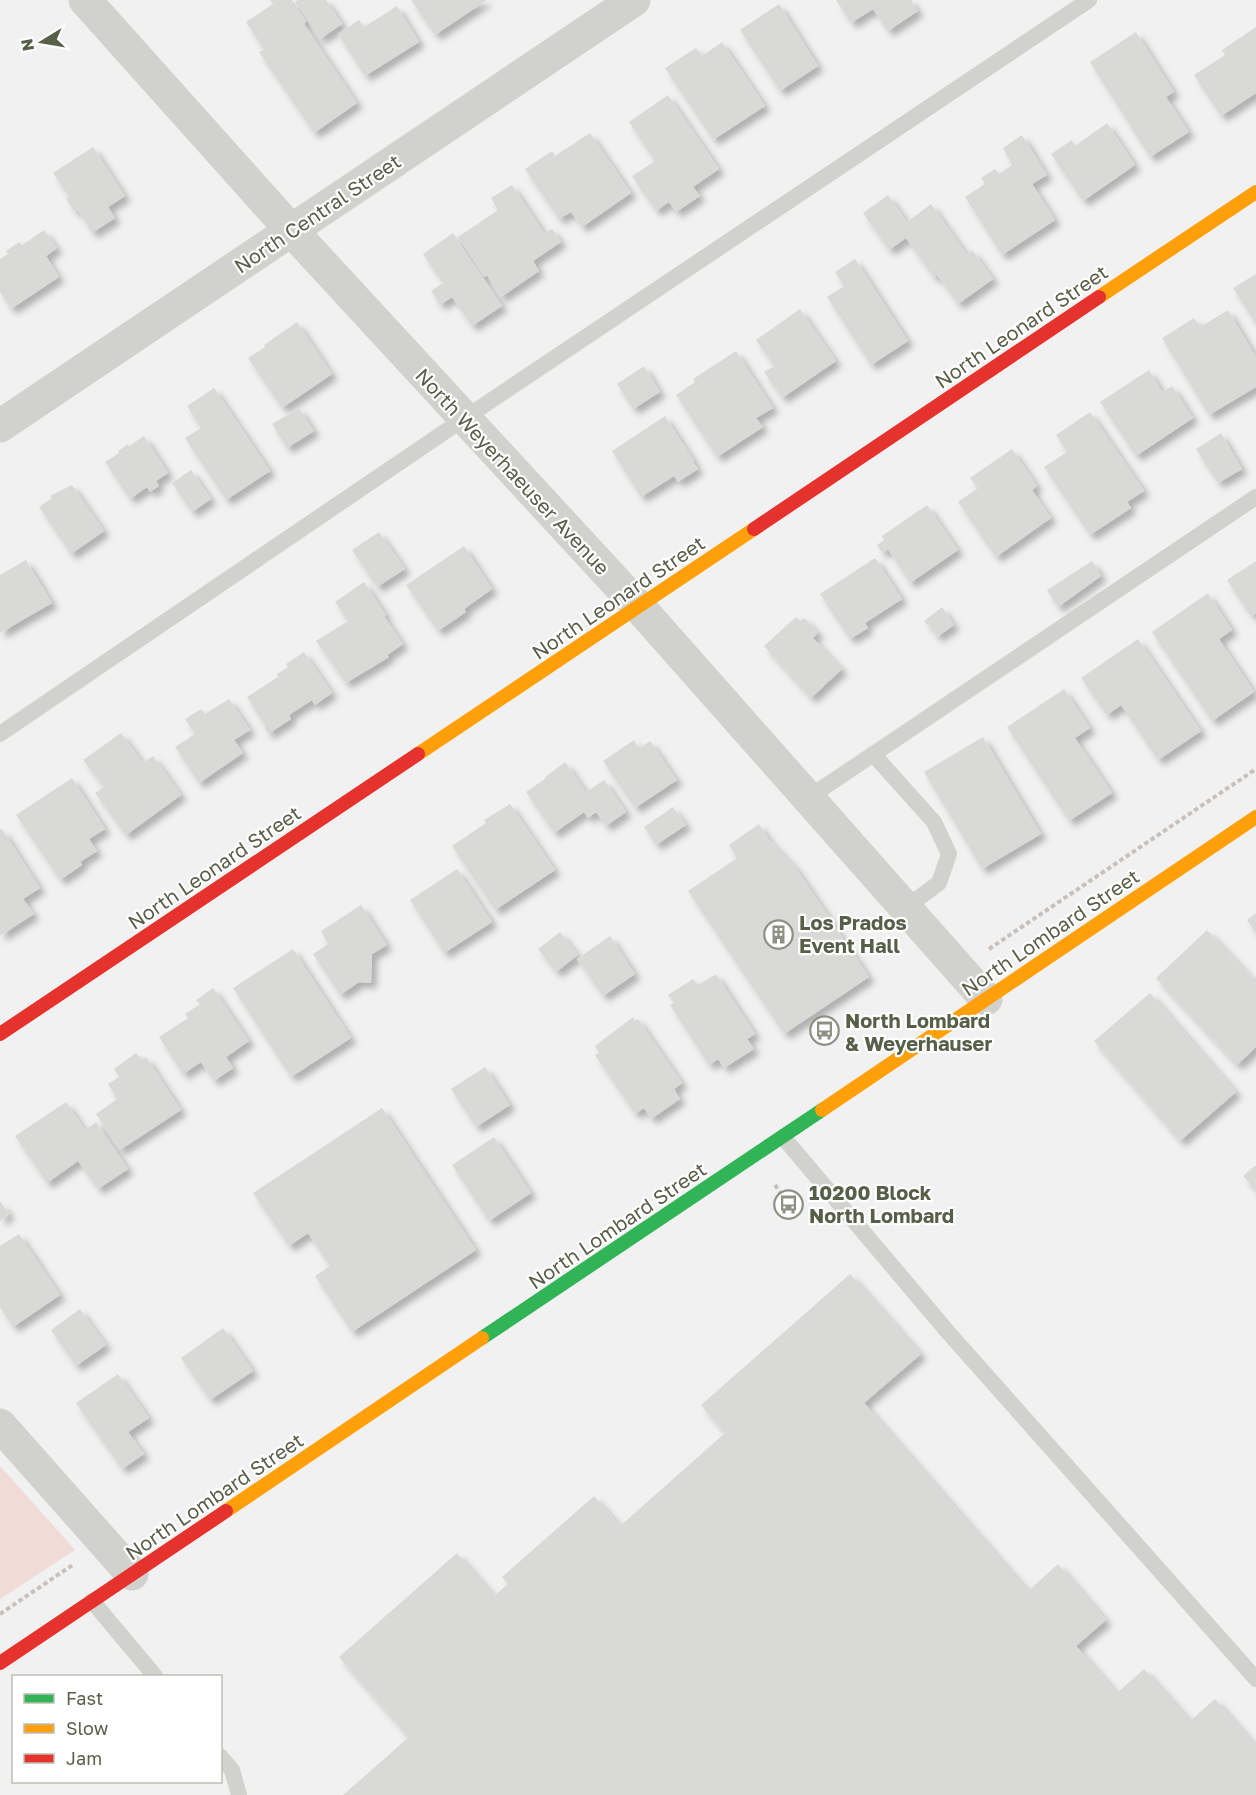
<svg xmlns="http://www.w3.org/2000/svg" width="1256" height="1795" font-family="'Golos Text',sans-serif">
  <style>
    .green { fill: #f1dbd6 }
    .building { fill: #d9dad8; filter: url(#shadow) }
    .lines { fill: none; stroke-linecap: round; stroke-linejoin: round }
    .path { stroke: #c8c1bb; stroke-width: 4; stroke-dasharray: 4.5 3; stroke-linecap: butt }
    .lane { stroke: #d1d2cd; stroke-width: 16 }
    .street { stroke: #d1d2cd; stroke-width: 33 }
    .fast { stroke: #30b455; stroke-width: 14 }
    .slow { stroke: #ff9f0a; stroke-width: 14 }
    .jam { stroke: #e5322d; stroke-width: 14 }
    .labels { text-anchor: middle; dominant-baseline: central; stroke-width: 4.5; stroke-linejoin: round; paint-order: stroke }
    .street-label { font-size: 20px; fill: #585f48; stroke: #fff }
    .poi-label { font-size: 20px; font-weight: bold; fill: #585f48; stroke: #fff; text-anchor: start }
  </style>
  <defs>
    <filter id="shadow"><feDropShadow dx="5.5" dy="5.5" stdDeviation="3" flood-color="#0004"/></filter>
  </defs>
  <rect width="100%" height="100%" fill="#f1f1f2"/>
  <polygon class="green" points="0,1466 75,1550 0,1599"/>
  <g class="building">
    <polygon points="270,0 292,0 306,21 304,24 357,103 314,133 259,52 264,50 246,22 273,4"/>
    <polygon points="298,0 326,0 342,24 320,39 295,2"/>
    <polygon points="411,0 487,0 435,35"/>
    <polygon points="836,0 911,0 918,11 888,31 873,9 851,23"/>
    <polygon points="779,4 818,66 780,91 740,30"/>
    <polygon points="397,6 419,42 365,76 338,34 359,20 364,27"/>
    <polygon points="1256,27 1256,93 1221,116 1194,75 1225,55 1222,50"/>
    <polygon points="1136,32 1174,92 1166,97 1189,132 1150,157 1090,62"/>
    <polygon points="722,42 765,106 713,140 665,68 696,48 702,56"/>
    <polygon points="668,95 719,169 693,187 700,196 676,212 669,202 656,211 632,176 655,161 629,122"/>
    <polygon points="1107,123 1135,165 1083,201 1051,154 1072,140 1075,146"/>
    <polygon points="590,133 631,193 582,227 571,212 559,219 525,169 552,151 555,156"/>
    <polygon points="1022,135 1047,175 1032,184 1055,220 1002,255 965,197 985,184 981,178 995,169 999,174 1012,165 1003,148"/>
    <polygon points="93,147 125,196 108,207 115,218 92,233 78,210 75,212 66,199 69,197 53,173"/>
    <polygon points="512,185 544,233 552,229 561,242 533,261 539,271 501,297 487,275 484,277 458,237 498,210 491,198"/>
    <polygon points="888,195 907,222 931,204 967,255 972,250 993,279 958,304 937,275 934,278 906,238 889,250 863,213"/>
    <polygon points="44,230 57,248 46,256 59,277 11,309 0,292 0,259 8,254 6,251 19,242 22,245"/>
    <polygon points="453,233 502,306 472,326 452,297 440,305 431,291 443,283 423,254"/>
    <polygon points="855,259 908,341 871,365 827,297 844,286 835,272"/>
    <polygon points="1256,274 1256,324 1233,288"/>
    <polygon points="800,309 836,361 782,398 764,372 774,366 756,340"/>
    <polygon points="1228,310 1256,357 1256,387 1209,415 1162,338 1194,318 1200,327"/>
    <polygon points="297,322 332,374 282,408 248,358 265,347 264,345"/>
    <polygon points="736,351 773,408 756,418 763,427 717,457 676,395 695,382 693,379"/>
    <polygon points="644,366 660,392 633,409 617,384"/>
    <polygon points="1149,370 1162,392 1172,386 1193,418 1136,456 1100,402"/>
    <polygon points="214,388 270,471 226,500 185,438 201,428 187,406"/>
    <polygon points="299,408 314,431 287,448 272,424"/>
    <polygon points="1090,412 1144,491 1127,502 1131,508 1090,535 1044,467 1067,452 1056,435"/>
    <polygon points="665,416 694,461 693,462 698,469 678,482 674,476 641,497 612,451"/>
    <polygon points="1221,433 1242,469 1218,483 1196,449"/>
    <polygon points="144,436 168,473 156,481 159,486 150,492 147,487 130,499 105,462 119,453 118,451 128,444 129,446"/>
    <polygon points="1012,449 1037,486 1032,490 1051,518 996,557 958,502 978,488 970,478"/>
    <polygon points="191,470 211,499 192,512 172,483"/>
    <polygon points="72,485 104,531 71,554 39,507 52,498 50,496"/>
    <polygon points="927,505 958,550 910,583 888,549 882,553 877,545 884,540 882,536"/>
    <polygon points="379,532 405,569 377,587 352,550"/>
    <polygon points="464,546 492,589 464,609 466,612 438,631 406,585"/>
    <polygon points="875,558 902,599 865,623 868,628 850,639 820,594"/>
    <polygon points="26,560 52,603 0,633 0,575"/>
    <polygon points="1092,561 1101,576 1058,607 1047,590"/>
    <polygon points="1256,561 1256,613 1251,616 1227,580"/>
    <polygon points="364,582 386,615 384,616 403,644 387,655 389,657 346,683 316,641 348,621 335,602"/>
    <polygon points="1208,593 1232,630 1219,639 1254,692 1212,721 1152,632"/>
    <polygon points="942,607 954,625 937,637 929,625 927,625 924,621"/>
    <polygon points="796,617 801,621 804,618 818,632 813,638 842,669 811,698 764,646"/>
    <polygon points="1138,639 1201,731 1158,760 1121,705 1107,715 1081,678"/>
    <polygon points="304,652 332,693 315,705 312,700 289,715 291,719 268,734 265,728 266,727 247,697 278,677 277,674 288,667 286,664"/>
    <polygon points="1064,689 1090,728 1075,738 1112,793 1069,821 1007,727"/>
    <polygon points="229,699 250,730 234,740 243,753 199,783 175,747 195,734 185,719 201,709 205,714"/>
    <polygon points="121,733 143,763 153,756 181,795 126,835 95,793 104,787 83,760"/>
    <polygon points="983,737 1041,834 982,869 924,772"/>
    <polygon points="634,740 639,749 650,741 677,780 635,808 603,761"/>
    <polygon points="565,762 586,792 604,780 626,812 606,826 596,812 588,818 584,812 554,833 526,792 546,778 545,777"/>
    <polygon points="72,778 105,829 89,839 97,851 80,862 82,865 60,880 16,815"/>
    <polygon points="510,804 555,870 495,910 452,846 486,823 484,820"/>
    <polygon points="673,807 686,825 656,845 644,827"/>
    <polygon points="759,824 768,838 796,868 869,977 784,1034 688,891 737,858 729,845"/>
    <polygon points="2,829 40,888 23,899 34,914 0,936 0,830"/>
    <polygon points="457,869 492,922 444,953 410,900"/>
    <polygon points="361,905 387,945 372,954 371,983 359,982 340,995 313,954 328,944 321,931"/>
    <polygon points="1256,913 1256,933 1247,920"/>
    <polygon points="1207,930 1256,982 1256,1047 1237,1065 1156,978"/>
    <polygon points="560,932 578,955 556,972 538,949"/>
    <polygon points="610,936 635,974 603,996 577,959"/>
    <polygon points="293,949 351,1038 291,1077 233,988"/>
    <polygon points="716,974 755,1034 747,1039 754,1049 724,1068 718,1059 709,1065 670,1005 674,1003 668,995 693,979 698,985"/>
    <polygon points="213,988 249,1041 226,1057 233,1068 214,1081 201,1062 183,1074 159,1037 188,1018 185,1014 200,1004 196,1000"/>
    <polygon points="1150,993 1236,1092 1180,1141 1094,1041"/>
    <polygon points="633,1017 635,1021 638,1019 682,1083 674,1089 680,1099 651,1119 644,1108 635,1114 595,1055 599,1053 595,1046"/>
    <polygon points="136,1053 142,1060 146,1057 181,1110 120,1150 96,1114 117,1099 108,1084 119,1077 114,1069"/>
    <polygon points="485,1067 510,1105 476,1127 451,1089"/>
    <polygon points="66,1102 85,1130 96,1122 128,1169 98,1189 78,1161 47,1183 15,1136"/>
    <polygon points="382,1108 476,1250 352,1332 315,1276 330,1266 308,1233 289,1246 253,1193"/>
    <polygon points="494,1137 531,1193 489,1221 452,1165"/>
    <polygon points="1256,1165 1256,1190 1243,1176"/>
    <polygon points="0,1201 9,1214 0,1221"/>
    <polygon points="19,1234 60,1295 13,1327 0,1307 0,1246"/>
    <polygon points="850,1274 921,1354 864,1403 1028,1591 1058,1564 1106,1620 1076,1646 1117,1693 1144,1669 1190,1721 1215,1699 1256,1746 1256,1795 343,1795 409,1737 339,1657 457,1553 494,1596 508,1584 502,1577 594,1496 620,1526 725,1433 701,1405"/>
    <polygon points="80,1309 106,1345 76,1366 51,1330"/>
    <polygon points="223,1328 253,1371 210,1400 181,1358"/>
    <polygon points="118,1374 149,1418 128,1432 144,1454 122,1469 76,1403"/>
  </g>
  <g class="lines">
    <g class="path">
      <polyline points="989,949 1256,769"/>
      <polyline points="775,1185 788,1204"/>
      <polyline points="0,1614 74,1564"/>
    </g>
    <g class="lane">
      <polyline points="0,734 465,418 1089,0"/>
      <polyline points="873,754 934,822 949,854 939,883 905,908"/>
      <polyline points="808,798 1256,497"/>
      <polyline points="783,1137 947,1331 1256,1679"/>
      <polyline points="92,1601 155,1676"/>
      <polyline points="220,1756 232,1770 239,1795"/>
    </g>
    <g class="street">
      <polyline points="85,0 291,230 639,607 986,999"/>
      <polyline points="0,426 634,0"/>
      <polyline points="0,1425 132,1574"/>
    </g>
    <polyline class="fast" points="482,1338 822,1110"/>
    <g class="slow">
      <polyline points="1099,297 1256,192"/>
      <polyline points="418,754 754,529"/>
      <polyline points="822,1110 1256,817"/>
      <polyline points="226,1511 482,1338"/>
    </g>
    <g class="jam">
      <polyline points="754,529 1099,297"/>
      <polyline points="0,1034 418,754"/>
      <polyline points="0,1663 226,1511"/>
    </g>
  </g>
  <defs>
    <symbol id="building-ring" viewBox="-11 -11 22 22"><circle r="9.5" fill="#fff" stroke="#8e9284" stroke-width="1.5"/><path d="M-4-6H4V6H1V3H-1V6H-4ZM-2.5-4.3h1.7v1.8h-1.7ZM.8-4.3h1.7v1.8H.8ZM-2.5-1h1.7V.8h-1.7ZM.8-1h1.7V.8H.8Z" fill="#8e9284"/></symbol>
    <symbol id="bus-ring" viewBox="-11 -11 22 22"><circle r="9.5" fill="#fff" stroke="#8e9284" stroke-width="1.5"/><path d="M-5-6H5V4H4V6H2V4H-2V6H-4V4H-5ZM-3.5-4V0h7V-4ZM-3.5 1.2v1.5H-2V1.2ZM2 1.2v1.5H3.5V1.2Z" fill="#8e9284"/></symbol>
  </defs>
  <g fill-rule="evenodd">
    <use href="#building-ring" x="762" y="918" width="33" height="33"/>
    <use href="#bus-ring" x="808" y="1014" width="33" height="33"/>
    <use href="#bus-ring" x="772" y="1188" width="33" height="33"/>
  </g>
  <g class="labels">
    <g class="street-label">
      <text transform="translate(317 213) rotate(-34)">North Central Street</text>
      <text transform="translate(1021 326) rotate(-34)">North Leonard Street</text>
      <text transform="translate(513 471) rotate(47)">North Weyerhaeuser Avenue</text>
      <text transform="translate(618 597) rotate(-34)">North Leonard Street</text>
      <text transform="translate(214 867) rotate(-34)">North Leonard Street</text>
      <text transform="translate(1050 932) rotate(-34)">North Lombard Street</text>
      <text transform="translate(617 1225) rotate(-34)">North Lombard Street</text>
      <text transform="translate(214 1496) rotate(-34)">North Lombard Street</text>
    </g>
    <g class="poi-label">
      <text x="799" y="922">Los Prados<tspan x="799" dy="23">Event Hall</tspan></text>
      <text x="845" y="1020">North Lombard<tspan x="845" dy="23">&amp; Weyerhauser</tspan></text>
      <text x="809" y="1192">10200 Block<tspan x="809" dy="23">North Lombard</tspan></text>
    </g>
  </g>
  <rect x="12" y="1675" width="210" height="108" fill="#ffffff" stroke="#bcbfb6" stroke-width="1.5"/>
  <rect x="24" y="1694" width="30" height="9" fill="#30b455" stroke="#bcbfb6" stroke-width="1.5"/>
  <text x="66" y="1705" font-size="18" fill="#585f48">Fast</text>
  <rect x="24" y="1724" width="30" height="9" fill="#ff9f0a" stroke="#bcbfb6" stroke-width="1.5"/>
  <text x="66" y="1735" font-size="18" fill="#585f48">Slow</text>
  <rect x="24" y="1754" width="30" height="9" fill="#e5322d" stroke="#bcbfb6" stroke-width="1.5"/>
  <text x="66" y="1765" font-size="18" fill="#585f48">Jam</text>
  <g transform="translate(42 42) rotate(259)" stroke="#ffffff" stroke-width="4.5" paint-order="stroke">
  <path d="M0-4.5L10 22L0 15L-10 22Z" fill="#585f48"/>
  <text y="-9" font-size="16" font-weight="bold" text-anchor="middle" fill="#585f48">N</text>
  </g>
</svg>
